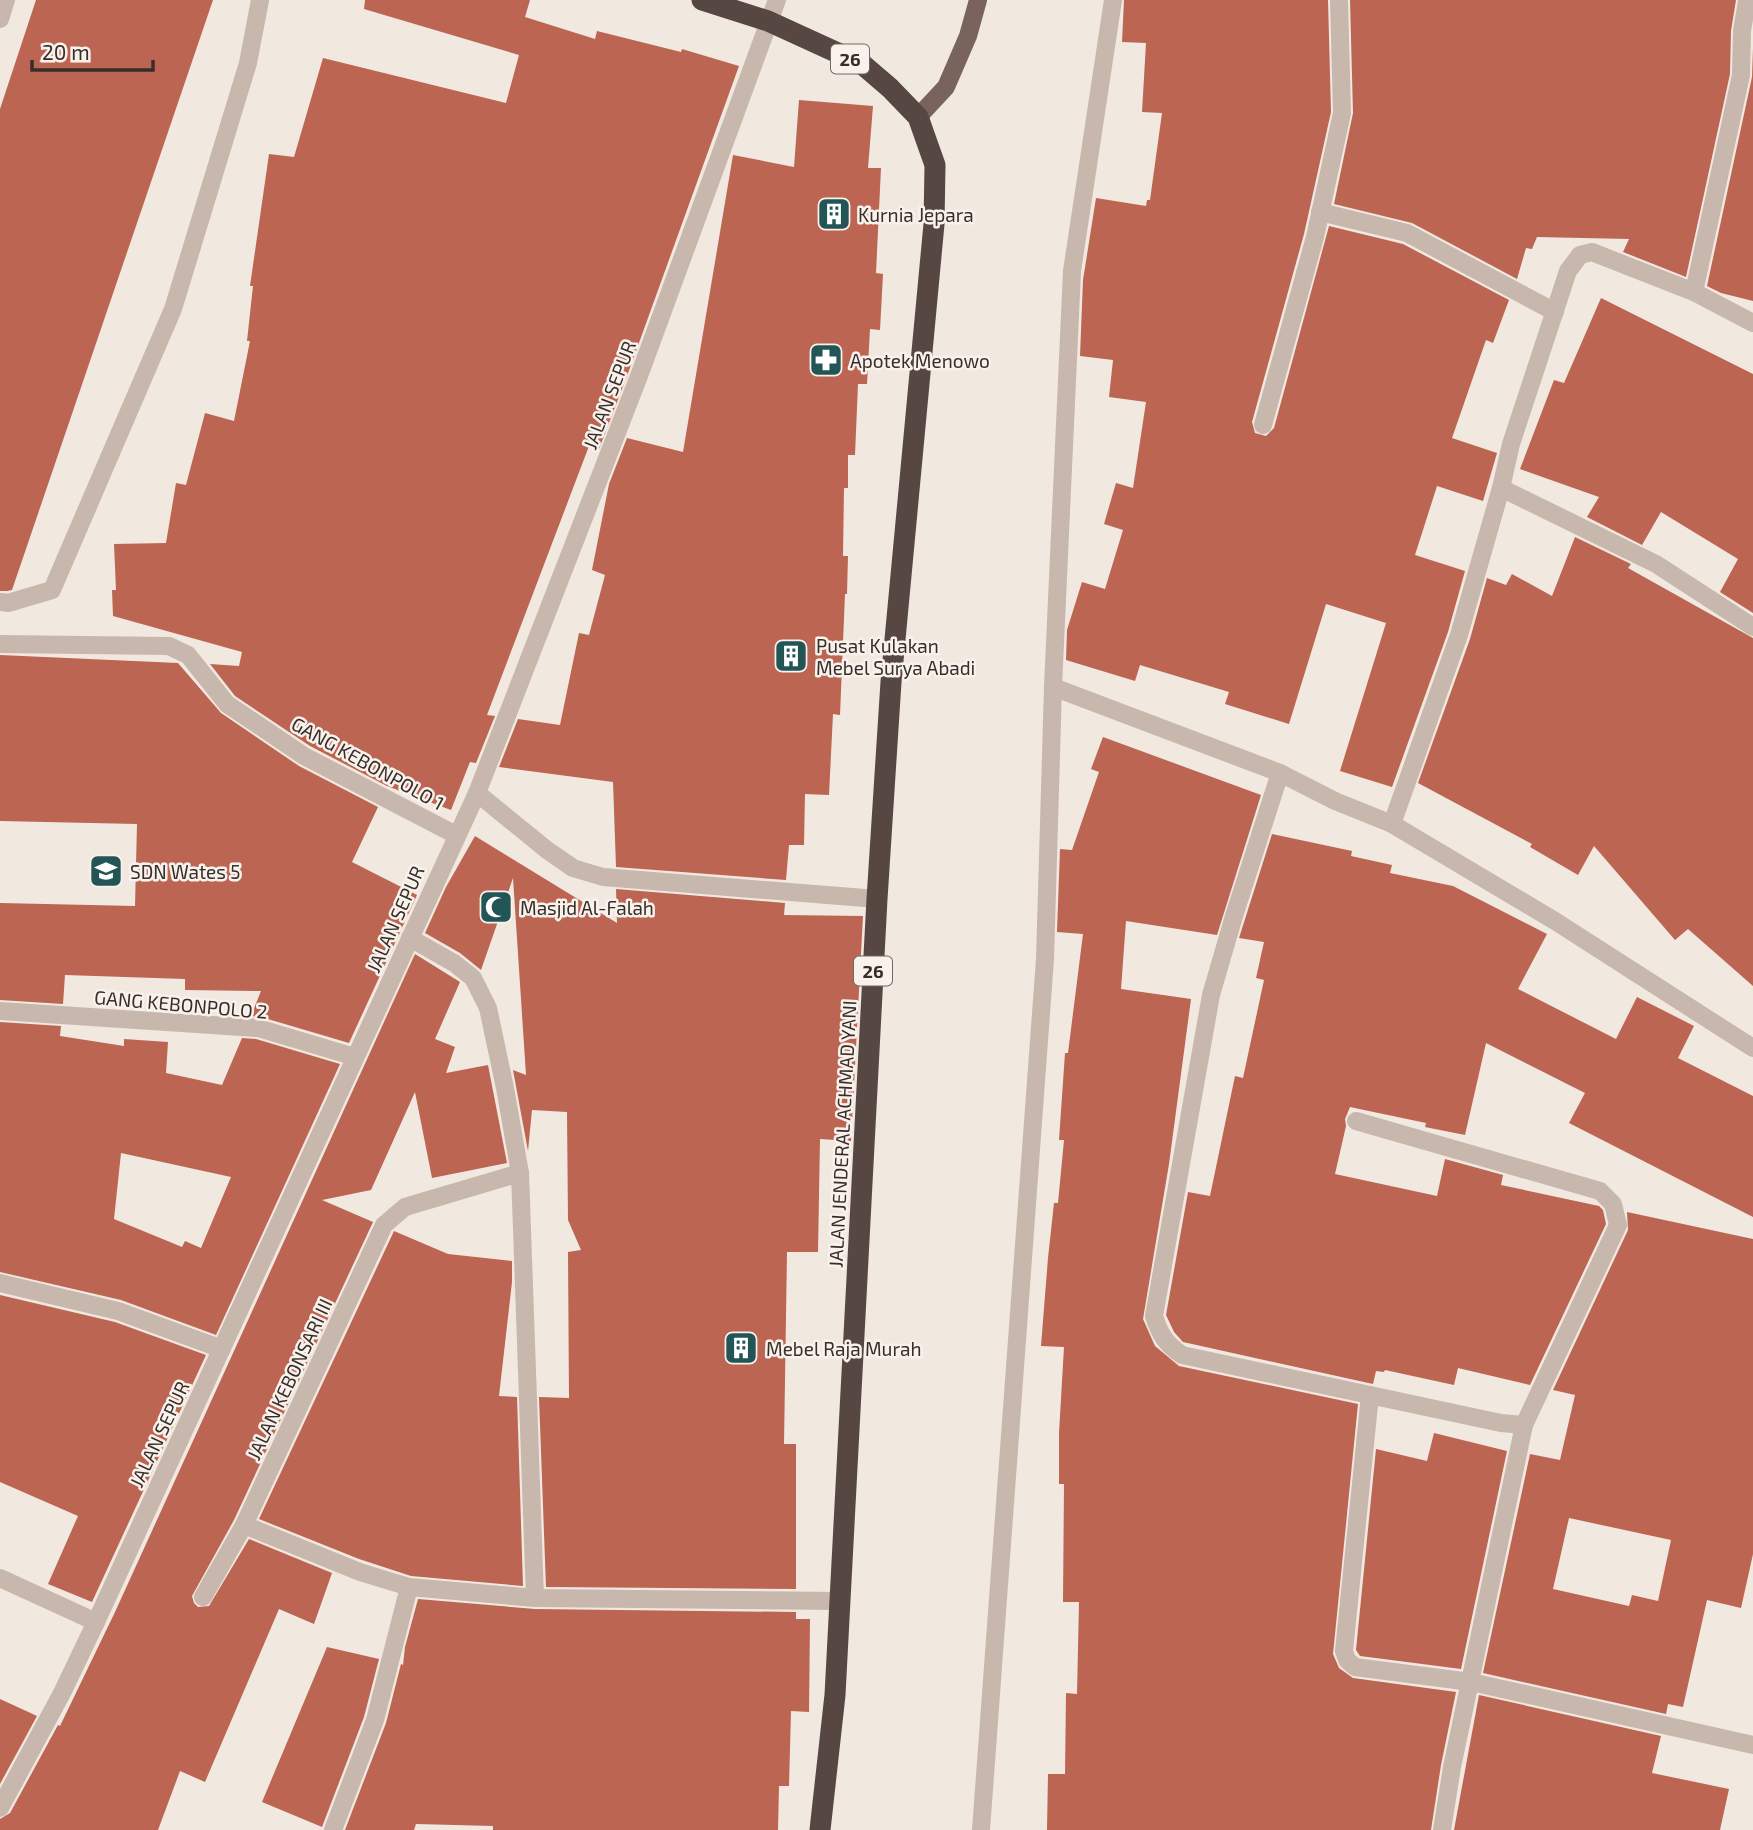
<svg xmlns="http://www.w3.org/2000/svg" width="1753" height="1830" font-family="'Exo 2',sans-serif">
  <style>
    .building { fill: #bc6552; fill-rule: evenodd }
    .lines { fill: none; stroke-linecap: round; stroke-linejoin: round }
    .minor { stroke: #c8b7ac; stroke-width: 18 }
    .major { stroke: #78645d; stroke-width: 18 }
    .highway { stroke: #574742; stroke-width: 21 }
    .labels { text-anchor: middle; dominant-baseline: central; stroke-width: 5; stroke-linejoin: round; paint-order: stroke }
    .shield { fill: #f9f2ec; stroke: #716964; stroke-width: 2 }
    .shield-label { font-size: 18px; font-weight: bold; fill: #372e2a }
    .poi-label { font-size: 19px; fill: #372e2a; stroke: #f9f2ec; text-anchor: start }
    .street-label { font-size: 19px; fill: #372e2a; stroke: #f9f2ec }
  </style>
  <rect width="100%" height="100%" fill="#f1e8e0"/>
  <g class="building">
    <polygon points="36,0 213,0 12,590 7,591 0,591 0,109"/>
    <polygon points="365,0 530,0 525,17 595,39 597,31 681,52 682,49 739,66 627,376 599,449 589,446 487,715 495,716 476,763 470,762 451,810 387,786 310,746 235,696 210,664 239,666 242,652 113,616 112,590 116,590 114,544 166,543 176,483 186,485 205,413 234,421 250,341 247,341 253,286 250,286 269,154 294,157 323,58 506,103 519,55 364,9"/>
    <polygon points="1124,0 1328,0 1331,112 1304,234 1252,422 1255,433 1266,436 1274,428 1329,226 1403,244 1509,300 1493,343 1486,340 1452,438 1497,453 1483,501 1437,486 1415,555 1465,571 1448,632 1392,787 1340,771 1386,623 1326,604 1289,724 1225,704 1229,692 1140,665 1135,681 1066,660 1067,630 1082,582 1105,589 1123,530 1104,524 1116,483 1133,488 1146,402 1109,397 1113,360 1080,356 1083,280 1096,198 1146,206 1147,200 1150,200 1162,113 1142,112 1146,43 1122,42"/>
    <polygon points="1350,0 1736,0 1731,31 1730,74 1686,277 1623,252 1629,239 1537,237 1532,249 1526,248 1517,279 1412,223 1334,204 1353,113"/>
    <polygon points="1753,48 1753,301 1721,293 1707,286 1752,77"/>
    <polygon points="799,100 873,106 868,168 881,168 876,273 883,274 880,330 870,329 867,384 858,384 855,455 848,455 848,488 844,488 843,556 848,556 847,594 845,594 840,715 833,714 829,795 805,794 804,845 789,845 786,880 616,867 613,782 499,767 518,719 560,725 579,633 589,635 605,575 592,570 609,484 627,438 683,452 733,155 794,167"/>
    <polygon points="1601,298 1753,374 1753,613 1720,592 1738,559 1661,512 1642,545 1587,517 1599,497 1520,469 1554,380 1564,383"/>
    <polygon points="1575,537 1631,564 1628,568 1753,638 1753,986 1688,929 1675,940 1594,846 1578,875 1530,847 1532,844 1418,783 1470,639 1487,578 1506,585 1512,574 1552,596"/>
    <polygon points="0,655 178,663 221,713 299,766 378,807 352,862 417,895 349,1043 261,1017 251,1016 261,991 185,990 185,979 65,975 63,1004 0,1000 0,903 135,906 137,824 0,821"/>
    <polygon points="1103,737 1261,795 1217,935 1126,921 1121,989 1191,999 1169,1164 1143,1319 1155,1346 1179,1366 1358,1404 1333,1654 1339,1668 1353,1678 1456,1692 1441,1765 1431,1830 1047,1830 1048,1774 1065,1774 1066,1693 1077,1694 1079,1602 1063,1602 1064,1484 1059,1484 1059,1433 1064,1347 1041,1346 1048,1258 1054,1203 1058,1203 1064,1140 1059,1140 1065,1053 1068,1053 1083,934 1057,932 1060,849 1072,850 1099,772 1091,769"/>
    <polygon points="1272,834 1352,851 1351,856 1392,865 1390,873 1453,886 1547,934 1518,989 1616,1039 1637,997 1694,1026 1678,1058 1753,1096 1753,1217 1569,1123 1585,1093 1486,1043 1465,1135 1425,1127 1426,1123 1350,1107 1345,1119 1346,1126 1335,1174 1437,1196 1445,1159 1503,1175 1501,1185 1599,1206 1603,1210 1606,1224 1530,1385 1458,1368 1454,1385 1385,1370 1384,1372 1376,1371 1373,1384 1183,1342 1174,1332 1166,1315 1188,1192 1210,1196 1235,1076 1243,1078 1264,980 1256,978 1264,942 1239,938"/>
    <polygon points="475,836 617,923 616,889 785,903 784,915 863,916 851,1141 820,1139 818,1252 787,1252 784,1444 796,1444 796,1589 546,1587 539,1397 569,1398 568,1252 581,1250 568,1220 567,1112 532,1110 528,1151 513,1070 526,1075 513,878 481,970 460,953 425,933 446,887"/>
    <polygon points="415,954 460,982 435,1039 455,1047 446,1073 488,1065 507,1163 432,1178 415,1092 371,1190 322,1200 373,1222 234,1520 192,1596 194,1603 198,1607 209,1606 249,1539 332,1573 314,1624 279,1609 205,1782 180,1771 158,1830 0,1830 0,1819 10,1813 58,1725 60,1726 115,1612"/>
    <path d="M0,1022l61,4 -1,10 64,10v-7l44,3 -2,31 56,12 20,-47 14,1 84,25 -124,271 -95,-35 -121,-28zM121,1153l110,24 -30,71 -16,-7 -3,6 -68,-28z"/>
    <path d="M1627,1212l126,27v315l-12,54 -34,-8 -24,107 -15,-3 -2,10 -183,-41 47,-219 30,6 15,-65 -22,-5 75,-160zM1569,1518l102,22 -13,61 -26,-6 -3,11 -76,-17z"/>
    <polygon points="394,1231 448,1254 512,1261 512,1282 499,1396 517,1397 523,1586 411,1576 359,1559 259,1519"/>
    <polygon points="0,1295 115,1322 206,1355 92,1602 48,1584 78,1516 0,1482"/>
    <polygon points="1434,1433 1507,1451 1461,1669 1360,1656 1356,1650 1376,1449 1427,1461"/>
    <polygon points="418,1599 535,1609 796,1612 796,1619 810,1619 809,1712 791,1711 789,1786 779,1786 778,1830 493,1830 493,1826 416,1824 414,1830 345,1830 386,1723 401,1664 403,1665 405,1647"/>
    <polygon points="327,1647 379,1659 364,1717 322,1827 262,1802"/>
    <polygon points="1479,1695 1661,1736 1652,1773 1729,1789 1720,1830 1454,1830"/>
    <polygon points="0,1699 37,1716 0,1784"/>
  </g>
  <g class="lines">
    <g class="minor">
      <polyline points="0,19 6,0"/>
      <polyline points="1320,212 1407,233 1555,312"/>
      <polyline points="1694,292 1741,75 1742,31 1747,1 1753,2"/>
      <polyline points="1263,425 1315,237 1342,113 1339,0"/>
      <polyline points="1501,488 1656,564 1753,627"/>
      <polyline points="0,602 8,603 52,590 173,309 248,63 260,0"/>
      <polyline points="0,644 169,646 188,655 227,704 304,756 456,835"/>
      <polyline points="1053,687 1280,773 1335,801 1392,824 1555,921 1753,1048"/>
      <path d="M1280,773l-46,143 -23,79 -57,321c6,19 12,28 28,39l319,68 23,2 94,-200 -5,-21 -13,-13 -244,-70"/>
      <polyline points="477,793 547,850 573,868 603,877 877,899"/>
      <polyline points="1392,824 1459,635 1501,488 1511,444 1568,271 1580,255 1592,252 1694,292 1753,323"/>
      <polyline points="410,938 454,963 473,978 488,1008 505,1088 520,1173 535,1598"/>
      <polyline points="0,1011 258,1028 355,1057"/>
      <polyline points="520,1173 405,1207 384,1225 244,1525 360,1572 409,1587 535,1598 840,1601"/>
      <polyline points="0,1283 118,1311 222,1349"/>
      <polyline points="1370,1395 1344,1651 1347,1660 1355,1667 1471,1682 1753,1745"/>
      <polyline points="0,1578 96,1622"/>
      <polyline points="203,1597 244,1525"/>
      <polyline points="0,1808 62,1693 96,1622 477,793 639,376 777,0"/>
      <polyline points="333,1830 375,1720 409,1587"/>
      <polyline points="981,1830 1045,959 1053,687 1072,271 1113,0"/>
      <polyline points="1442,1830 1452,1767 1524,1425"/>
    </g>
    <polyline class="major" points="918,117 946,87 968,36 978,0"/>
    <polyline class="highway" points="702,0 768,21 862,64 890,88 918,117 935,165 934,224 891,682 877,899 835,1695 820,1830"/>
  </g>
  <defs>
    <symbol id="building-square" viewBox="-11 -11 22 22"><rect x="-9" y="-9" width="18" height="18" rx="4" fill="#235556" stroke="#f9f2ec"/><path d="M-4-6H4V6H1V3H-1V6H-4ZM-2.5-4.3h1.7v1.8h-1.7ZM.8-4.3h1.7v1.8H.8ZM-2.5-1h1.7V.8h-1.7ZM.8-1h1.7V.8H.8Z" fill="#fff"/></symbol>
    <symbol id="pharmacy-square" viewBox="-11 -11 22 22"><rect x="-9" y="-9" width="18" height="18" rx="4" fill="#235556" stroke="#f9f2ec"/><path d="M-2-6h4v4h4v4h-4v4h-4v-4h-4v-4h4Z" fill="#fff"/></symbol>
    <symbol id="school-square" viewBox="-11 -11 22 22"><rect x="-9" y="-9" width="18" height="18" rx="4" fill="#235556" stroke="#f9f2ec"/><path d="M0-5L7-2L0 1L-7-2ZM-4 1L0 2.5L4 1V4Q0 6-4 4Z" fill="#fff"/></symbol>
    <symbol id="mosque-square" viewBox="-11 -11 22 22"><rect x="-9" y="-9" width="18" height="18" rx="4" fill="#235556" stroke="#f9f2ec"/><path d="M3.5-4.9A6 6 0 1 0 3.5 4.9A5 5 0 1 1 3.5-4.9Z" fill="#fff"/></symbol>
  </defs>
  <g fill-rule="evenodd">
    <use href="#building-square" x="815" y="195" width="38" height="38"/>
    <use href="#pharmacy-square" x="807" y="341" width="38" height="38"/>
    <use href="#building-square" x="772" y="637" width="38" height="38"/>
    <use href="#school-square" x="87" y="852" width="38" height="38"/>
    <use href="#mosque-square" x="477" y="888" width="38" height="38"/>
    <use href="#building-square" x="722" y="1329" width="38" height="38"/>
  </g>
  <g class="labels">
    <g class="shield">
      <rect x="831" y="44.5" width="38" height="29" rx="5"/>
      <rect x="854" y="956.5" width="38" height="29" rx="5"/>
    </g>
    <g class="shield-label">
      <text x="850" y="59">26</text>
      <text x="873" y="971">26</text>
    </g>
    <g class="poi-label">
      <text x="858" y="214">Kurnia Jepara</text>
      <text x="850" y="360">Apotek Menowo</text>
      <text x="816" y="645">Pusat Kulakan<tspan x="816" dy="22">Mebel Surya Abadi</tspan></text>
      <text x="130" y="871">SDN Wates 5</text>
      <text x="520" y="907">Masjid Al-Falah</text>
      <text x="766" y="1348">Mebel Raja Murah</text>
    </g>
    <g class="street-label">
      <text transform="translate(609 395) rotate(-69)">JALAN SEPUR</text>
      <text transform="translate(368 763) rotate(29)">GANG KEBONPOLO 1</text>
      <text transform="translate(395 919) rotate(-66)">JALAN SEPUR</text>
      <text transform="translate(181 1004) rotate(5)">GANG KEBONPOLO 2</text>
      <text transform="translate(842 1134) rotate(-87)">JALAN JENDERAL ACHMAD YANI</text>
      <text transform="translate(289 1379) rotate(-65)">JALAN KEBONSARI III</text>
      <text transform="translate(159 1434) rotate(-65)">JALAN SEPUR</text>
    </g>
  </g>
  <path d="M32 60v10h121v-10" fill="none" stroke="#372e2a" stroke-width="3.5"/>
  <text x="42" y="60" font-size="21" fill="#372e2a" stroke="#f9f2ec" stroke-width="5" paint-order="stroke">20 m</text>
</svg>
